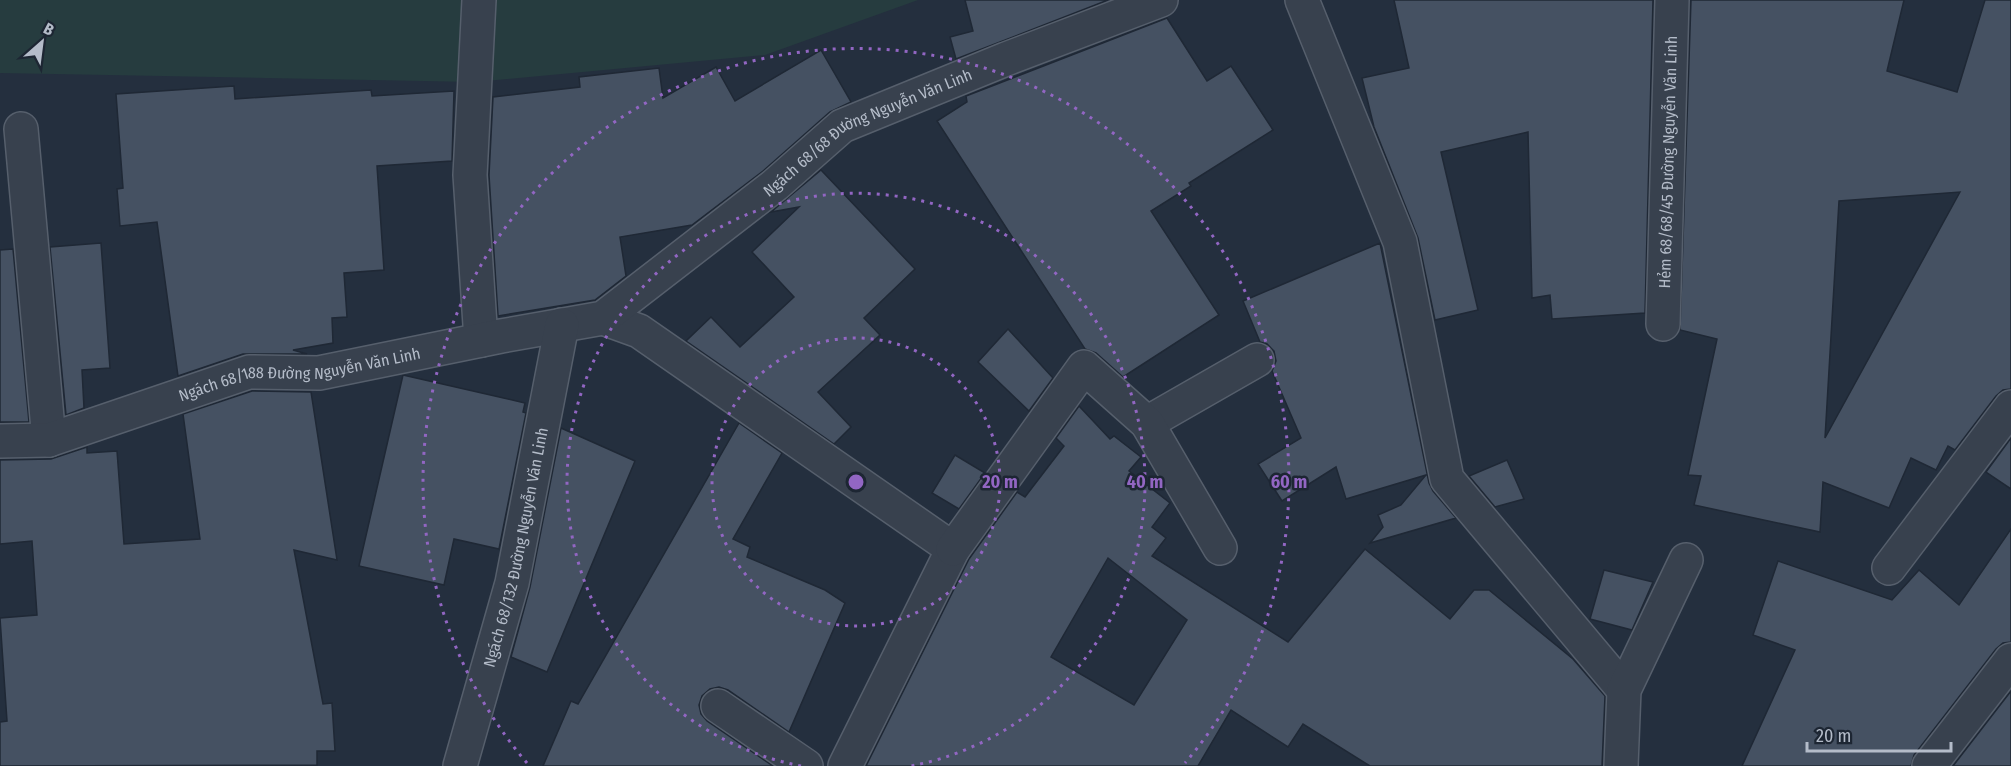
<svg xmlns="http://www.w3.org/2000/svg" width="2011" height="766" font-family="'Fira Sans Condensed',sans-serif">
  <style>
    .green { fill: #263c3f }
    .building { fill: #455162; stroke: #1f2835; stroke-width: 1.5; fill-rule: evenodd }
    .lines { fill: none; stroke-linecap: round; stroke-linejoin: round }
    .minor-casing { stroke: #565f6c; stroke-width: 36 }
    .minor { stroke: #38414e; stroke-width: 33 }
    .ring { fill: none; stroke: #9266c3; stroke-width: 3; stroke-dasharray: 3 6 }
    .labels { text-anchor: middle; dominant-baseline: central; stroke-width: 5; stroke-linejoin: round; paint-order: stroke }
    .street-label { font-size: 16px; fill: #b4bcc9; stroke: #1d2633 }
    .centre { fill: #9266c3; stroke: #1d2633; stroke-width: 3 }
    .ring-label { font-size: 18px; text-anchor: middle; font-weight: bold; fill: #9266c3; stroke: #1d2633; stroke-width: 5; stroke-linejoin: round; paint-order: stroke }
  </style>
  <rect width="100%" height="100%" fill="#242f3e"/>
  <polygon class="green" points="0,0 918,0 765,55 475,82 0,73"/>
  <g class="building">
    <polygon points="965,0 1108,0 956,59 950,37 973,31"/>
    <polygon points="1394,0 1653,0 1645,313 1552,319 1550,295 1532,298 1528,132 1441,152 1478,310 1435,320 1418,238 1374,127 1362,78 1409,68"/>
    <path d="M1691,0h213l-17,71 70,21 28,-92h26v389l-8,1 -7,6 -41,54 -7,-4 -12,24 -25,-12 -22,50 -66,-26 -3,50 -126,-27 7,-29 -13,-1 29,-136 -37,-9zM1960,192l-135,246 14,-237z"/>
    <polygon points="1167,18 1207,81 1231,66 1273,130 1189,183 1191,186 1151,211 1219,315 1123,377 1096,353 1085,349 937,121 967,102 966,96"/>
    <polygon points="821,50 851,102 830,112 763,171 692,225 620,237 626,276 595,300 498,316 489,175 493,97 580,87 579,77 659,68 663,98 716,67 735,101"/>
    <polygon points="234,86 235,99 371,90 372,96 454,91 452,161 377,166 384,270 344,273 347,317 332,318 333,343 293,350 307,354 243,354 178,376 157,222 120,226 117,189 123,188 116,94"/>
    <polygon points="821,170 915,269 864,318 880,335 818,392 851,427 834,444 686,341 711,317 740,347 794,297 752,252 799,207 771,212"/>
    <polygon points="101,243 110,368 82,370 84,408 66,415 50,247"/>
    <polygon points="1380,243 1429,483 1433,491 1456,518 1370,543 1383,527 1378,515 1401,505 1426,475 1346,499 1336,467 1282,501 1258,464 1301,438 1272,371 1276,361 1274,351 1267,344 1260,342 1243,301"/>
    <polygon points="13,249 29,422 0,422 0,250"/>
    <polygon points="1008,329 1053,378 1029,411 978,362"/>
    <polygon points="403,375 525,403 523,412 526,413 499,549 454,539 444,585 359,566"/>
    <polygon points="252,391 311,392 337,560 294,550 323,704 332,703 335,751 317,751 317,765 0,766 0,722 7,721 0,618 37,615 32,541 0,544 0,460 51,459 87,447 87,453 117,451 124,544 200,539 183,414"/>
    <path d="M1079,406l31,33 4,-3 27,21 -12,14 41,32 -18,24 14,11 -14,18 136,86 77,-93 85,70 24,-29h15l84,69 32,37 -3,70h-232l-67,-42 -15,23 -57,-37 -33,56h-332l103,-207 48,-67 8,5 39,-51 -8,-8zM1108,558l79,62 -53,85 -83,-48z"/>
    <polygon points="739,423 782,453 733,539 750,547 747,557 825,590 845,603 789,732 728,690 719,687 710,689 702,696 699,705 701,714 707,721 773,766 543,766 571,701 578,704"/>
    <polygon points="561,428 635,461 547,672 511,657 530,587"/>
    <polygon points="2011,438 2011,489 1986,472"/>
    <polygon points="955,455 985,473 959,509 932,493"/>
    <polygon points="1507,460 1524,499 1495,507 1469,476"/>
    <polygon points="2011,529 2011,642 2003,643 1996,649 1914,755 1911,766 1742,766 1795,650 1753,635 1778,561 1892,600 1919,570 1959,605"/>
    <polygon points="1604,570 1653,582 1632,630 1590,619"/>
    <polygon points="2011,691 2011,766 1953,766"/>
  </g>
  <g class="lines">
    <defs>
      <g id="minor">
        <polyline points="479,0 470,175 481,340"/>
        <polyline points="1302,0 1400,242 1447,479 1624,690"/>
        <polyline points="21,129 49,440"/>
        <polyline points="603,318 639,331 953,549 845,766"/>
        <path id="s1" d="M1663,324l9,-324"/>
        <polyline points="1147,423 1257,360"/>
        <path id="s2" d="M0,441l49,-1 200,-68 70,1 182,-37 102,-18 172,-133 67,-59 164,-67 155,-59"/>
        <polyline points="953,549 1084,367 1147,423 1220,548"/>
        <polyline points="1889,568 2011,407"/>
        <polyline points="718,706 806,766"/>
        <path id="s3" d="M460,766l52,-183 50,-258"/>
        <polyline points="1621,766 1624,690 1686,560"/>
        <polyline points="1929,766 2011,660"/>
      </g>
    </defs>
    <use href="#minor" class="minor-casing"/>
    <use href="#minor" class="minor"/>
  </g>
  <g class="ring">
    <circle cx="856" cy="482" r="144"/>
    <path d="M801 766A289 289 0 1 1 911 766"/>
    <path d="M527 763A433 433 0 1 1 1185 763"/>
  </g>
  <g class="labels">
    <g class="street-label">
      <text stroke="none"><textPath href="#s2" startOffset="945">Ngách 68/68 Đường Nguyễn Văn Linh</textPath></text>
      <text stroke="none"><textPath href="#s1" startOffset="162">Hẻm 68/68/45 Đường Nguyễn Văn Linh</textPath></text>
      <text stroke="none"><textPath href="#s2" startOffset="310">Ngách 68/188 Đường Nguyễn Văn Linh</textPath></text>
      <text stroke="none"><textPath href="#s3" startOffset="226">Ngách 68/132 Đường Nguyễn Văn Linh</textPath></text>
    </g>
  </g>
  <circle cx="856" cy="482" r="9" class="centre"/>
  <g class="ring-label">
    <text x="1000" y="488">20 m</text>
    <text x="1145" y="488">40 m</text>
    <text x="1289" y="488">60 m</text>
  </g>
  <g transform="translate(42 42) rotate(28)" stroke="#1d2633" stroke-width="4.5" paint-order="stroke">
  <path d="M0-4.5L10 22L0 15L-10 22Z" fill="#b4bcc9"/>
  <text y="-9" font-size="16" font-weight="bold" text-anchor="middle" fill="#b4bcc9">B</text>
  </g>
  <path d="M1807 742v9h144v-9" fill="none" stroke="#b4bcc9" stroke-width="3"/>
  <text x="1816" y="742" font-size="18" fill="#b4bcc9" stroke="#1d2633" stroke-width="4.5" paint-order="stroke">20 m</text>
</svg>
